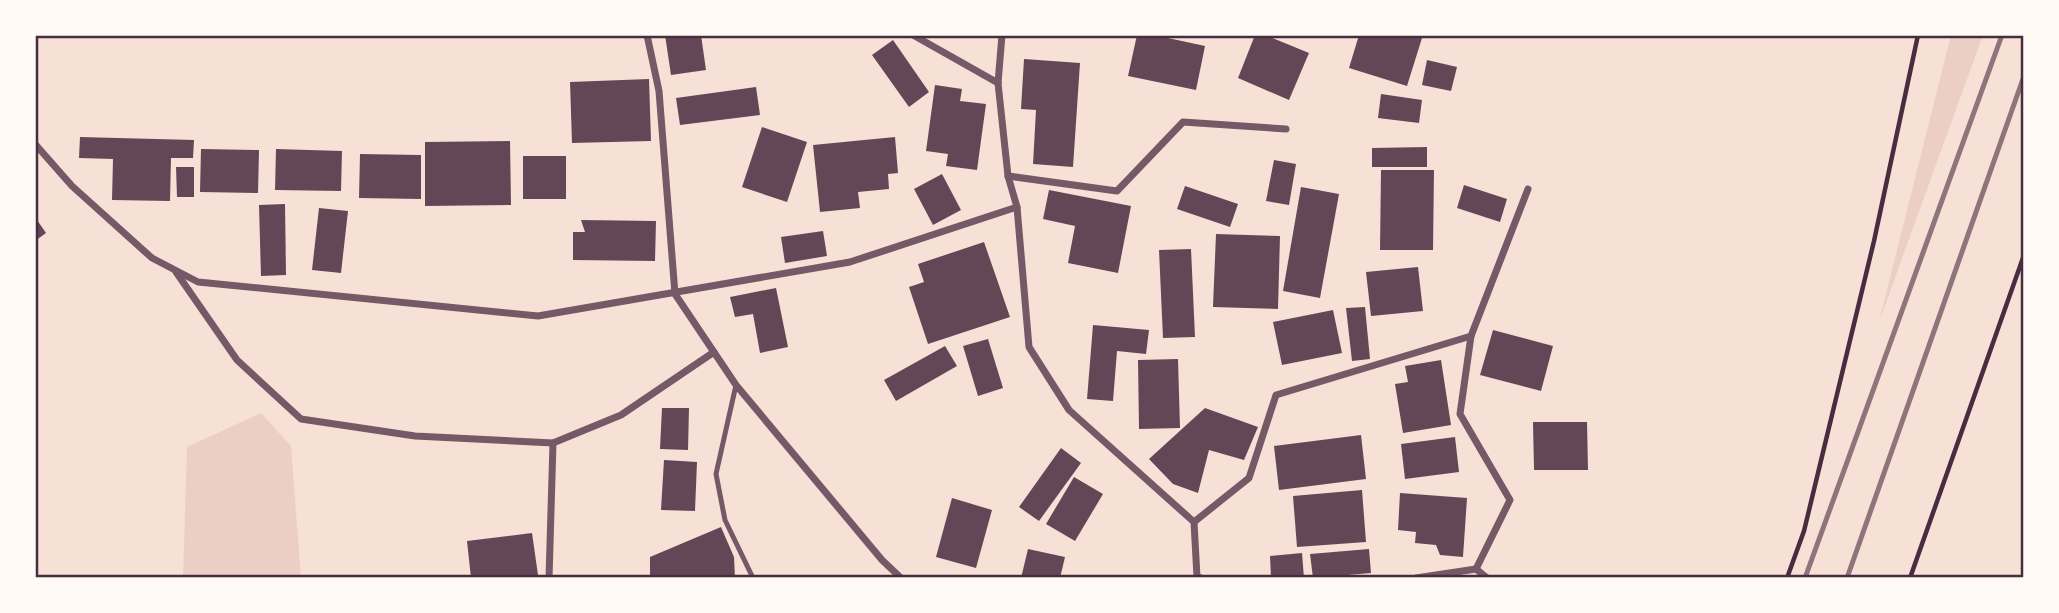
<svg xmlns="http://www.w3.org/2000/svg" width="2059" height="613" font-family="'Varela Round',sans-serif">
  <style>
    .green { fill: #ebcfc5 }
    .building { fill: #644757 }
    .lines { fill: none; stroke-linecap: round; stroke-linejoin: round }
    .path { stroke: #4a2c40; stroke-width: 4.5 }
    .service { stroke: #755966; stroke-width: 5 }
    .minor { stroke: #755966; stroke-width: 7 }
    .rail { stroke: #8f747c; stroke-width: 5 }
    .neatline { fill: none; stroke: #4a2c40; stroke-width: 2.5 }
  </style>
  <rect width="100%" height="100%" fill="#f7e1d7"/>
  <g class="green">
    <polygon points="1951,35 1983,35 1879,322"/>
    <polygon points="261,413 291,446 301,578 183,578 187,447"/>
  </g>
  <g class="building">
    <polygon points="665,35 701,35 706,70 671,75"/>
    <polygon points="1137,35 1154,35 1205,46 1196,90 1128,76"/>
    <polygon points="1255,35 1265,35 1309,53 1289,100 1238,78"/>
    <polygon points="1359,35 1411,35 1422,38 1407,86 1349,68"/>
    <polygon points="893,40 929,92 909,107 872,55"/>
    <polygon points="1024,59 1080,63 1073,167 1033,164 1036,110 1021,109"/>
    <polygon points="1427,60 1457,67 1451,91 1422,85"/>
    <polygon points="649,79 651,141 572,143 570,82"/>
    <polygon points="935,85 962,89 960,101 986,104 977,170 946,166 948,154 926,151"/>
    <polygon points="756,87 760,115 680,125 676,98"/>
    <polygon points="1381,94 1422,100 1419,123 1378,118"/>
    <polygon points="762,127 807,142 787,202 742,187"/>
    <polygon points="80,137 194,140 193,158 171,158 170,201 112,200 113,159 79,158"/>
    <polygon points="895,137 898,173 888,174 889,189 858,192 860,208 820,212 813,145"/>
    <polygon points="510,141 511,205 425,206 425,142"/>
    <polygon points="1427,147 1427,167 1372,167 1372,148"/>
    <polygon points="201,149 259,150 258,193 200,192"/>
    <polygon points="276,149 342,151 341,191 275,190"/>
    <polygon points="360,154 421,155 421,199 359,198"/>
    <rect x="523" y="156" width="43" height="43"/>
    <polygon points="1274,160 1296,164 1289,205 1266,201"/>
    <polygon points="176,167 194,167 194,197 177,197"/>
    <polygon points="1381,170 1434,170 1433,250 1380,250"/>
    <polygon points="942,174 961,210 933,225 914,189"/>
    <polygon points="1464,185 1507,199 1500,222 1457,208"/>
    <polygon points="1185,186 1238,204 1230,227 1177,209"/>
    <polygon points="1301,187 1339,194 1320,298 1283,291"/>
    <polygon points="1049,190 1131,206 1118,273 1068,263 1075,226 1043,219"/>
    <polygon points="285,204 286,275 261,276 259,205"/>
    <polygon points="319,208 348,211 341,273 312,270"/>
    <polygon points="35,217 46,233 35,241"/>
    <polygon points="581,220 656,221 655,261 573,260 573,232 585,232"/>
    <polygon points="823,231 827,256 785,263 781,237"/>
    <polygon points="1216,234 1280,236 1278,309 1213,307"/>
    <polygon points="984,242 1010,317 928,344 909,287 924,282 918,264"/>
    <polygon points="1191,249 1195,337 1163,338 1159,250"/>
    <polygon points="1418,267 1423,311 1371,316 1366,272"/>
    <polygon points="776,288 788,347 760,353 753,314 735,317 730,297"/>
    <polygon points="1365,307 1370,359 1352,361 1346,308"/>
    <polygon points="1333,310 1342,353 1282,365 1273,322"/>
    <polygon points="1093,325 1149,330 1146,354 1117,351 1113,401 1087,399"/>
    <polygon points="1493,330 1553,346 1541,391 1480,375"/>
    <polygon points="988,339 1003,388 978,396 963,346"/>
    <polygon points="945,346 957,366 896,401 884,380"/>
    <polygon points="1178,359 1180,428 1139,429 1138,360"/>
    <polygon points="1441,360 1451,425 1403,433 1395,384 1408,382 1405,366"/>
    <polygon points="662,408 689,408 688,450 660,449"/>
    <polygon points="1205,408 1258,427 1244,460 1209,450 1198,493 1173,484 1149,459"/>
    <polygon points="1533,422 1587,422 1588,470 1534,470"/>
    <polygon points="1361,435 1366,479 1279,490 1274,446"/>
    <polygon points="1455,437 1459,472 1405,479 1401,444"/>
    <polygon points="1061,448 1081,463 1039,521 1019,507"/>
    <polygon points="664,460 697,462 695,511 661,510"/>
    <polygon points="1074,477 1103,494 1075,541 1046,524"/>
    <polygon points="1362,490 1366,542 1297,547 1293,496"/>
    <polygon points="1400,493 1467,498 1463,557 1440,555 1436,545 1415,543 1416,532 1398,530"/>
    <polygon points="952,498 992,510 976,568 936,557"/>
    <polygon points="721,527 734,557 735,578 650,578 650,557"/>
    <polygon points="532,533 538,575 516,578 471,578 467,541"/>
    <polygon points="1028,549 1065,557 1060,578 1021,578"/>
    <polygon points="1369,549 1371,573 1313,578 1310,554"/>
    <polygon points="1302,553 1304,578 1271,578 1270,556"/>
  </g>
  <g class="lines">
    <g class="path">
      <polyline points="1787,578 1804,531 1874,241 1918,35"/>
      <polyline points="1910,578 2024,255"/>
    </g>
    <polyline class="service" points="736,385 716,474 725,520 753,578"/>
    <g class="minor">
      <polyline points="647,35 659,91 675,294 736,385 882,560 901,578"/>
      <polyline points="913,35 998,83"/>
      <polyline points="1002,35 998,83 1008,176 1017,207 1029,347 1069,410 1194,522 1197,577 1201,578"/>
      <polyline points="35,144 72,186 152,258 198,282 538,316 850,262 1017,207"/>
      <polyline points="1008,176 1117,191 1183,122 1286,129"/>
      <polyline points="176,272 237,360 301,419 415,436 553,443"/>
      <polyline points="1471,336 1460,414 1510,500 1476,569"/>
      <polyline points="1194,522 1249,478 1276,395 1471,336 1528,189"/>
      <polyline points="549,578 553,443 621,415 714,352"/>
      <polyline points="1416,578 1476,569 1487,578"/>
    </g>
    <g class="rail">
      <polyline points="1805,578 2002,35"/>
      <polyline points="1847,578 2024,76"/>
    </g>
  </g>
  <rect width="2059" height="613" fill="none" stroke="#fffaf5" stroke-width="74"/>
  <rect x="37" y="37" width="1985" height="539" class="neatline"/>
</svg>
